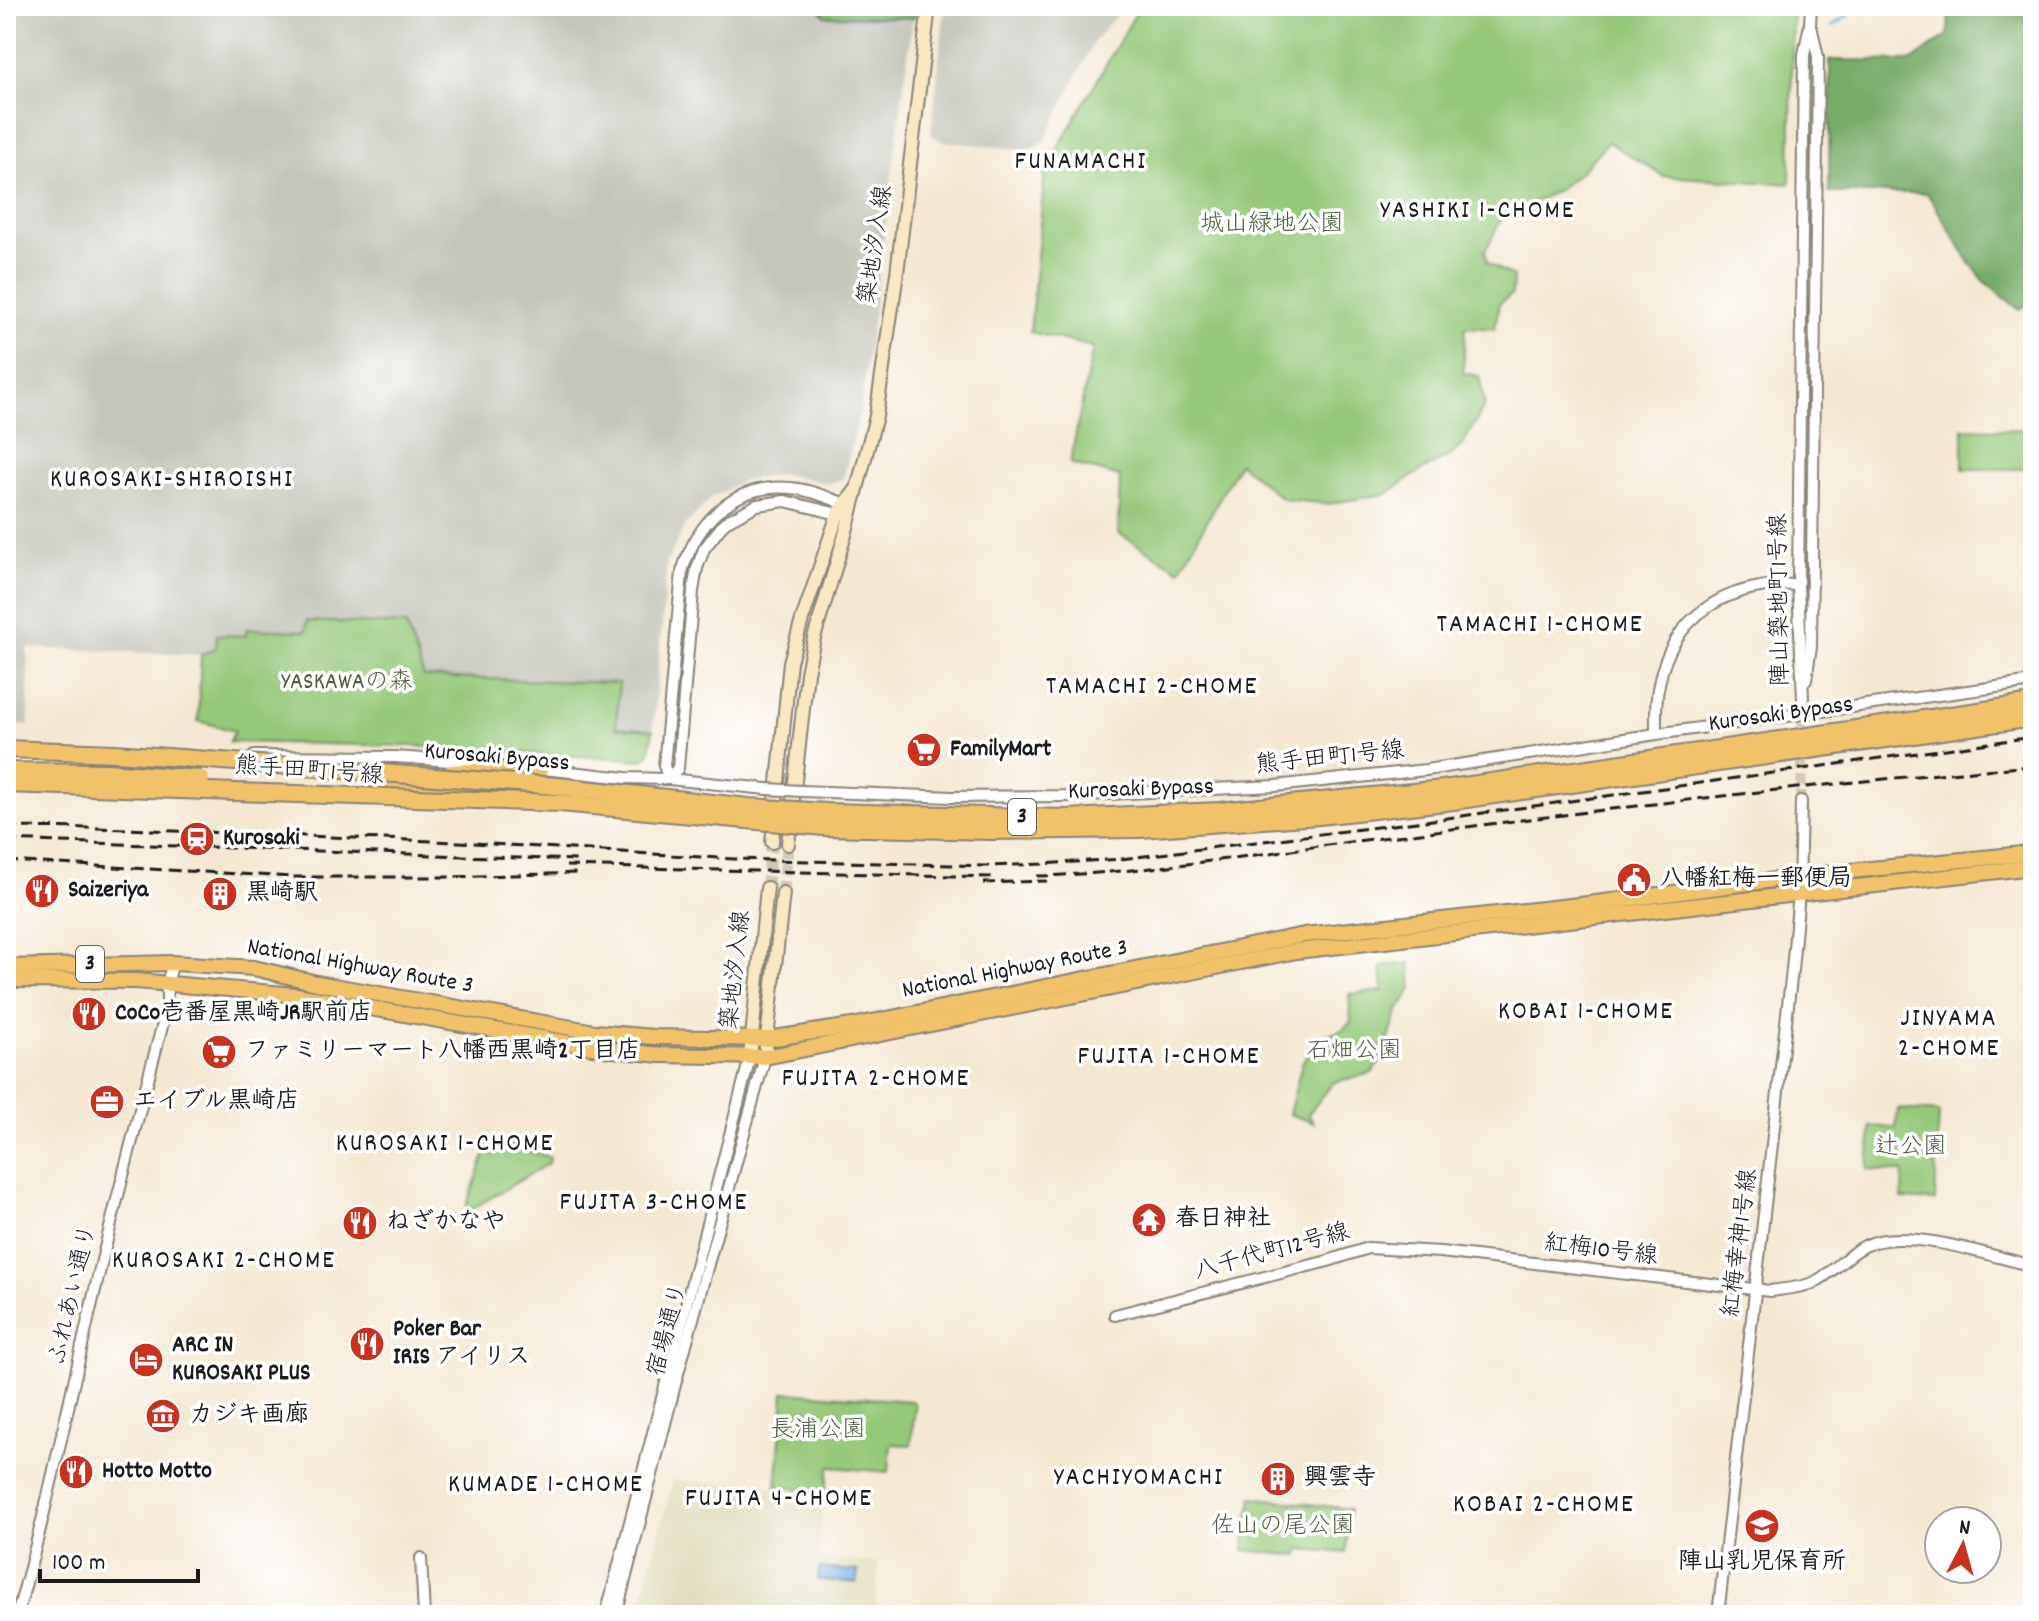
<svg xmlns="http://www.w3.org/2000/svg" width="2039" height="1621" font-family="Dekko,'Klee One',sans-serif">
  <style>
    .built { fill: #e0dcbb }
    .industrial { fill: #c4c5b9 }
    .green { fill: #95c879; stroke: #58724a; stroke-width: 2 }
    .forest { fill: #78ac69; stroke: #4a6442; stroke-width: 2 }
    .water { fill: #72aae1; stroke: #47637e; stroke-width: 2 }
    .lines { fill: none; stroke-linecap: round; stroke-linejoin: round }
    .stream { stroke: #72aae1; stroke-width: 3 }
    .tertiary-tunnel { stroke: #d4c9b8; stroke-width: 10; stroke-dasharray: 10 5; stroke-linecap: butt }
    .secondary-tunnel { stroke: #d4c9b8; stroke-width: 12; stroke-dasharray: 12 6; stroke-linecap: butt }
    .tertiary-casing { stroke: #888278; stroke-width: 14 }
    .secondary-casing { stroke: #888278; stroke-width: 16 }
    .trunk-casing { stroke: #888278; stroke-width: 18 }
    .motorway-casing { stroke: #888278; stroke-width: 20 }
    .tertiary { stroke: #fff; stroke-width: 10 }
    .secondary { stroke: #fae7c3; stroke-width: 12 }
    .trunk { stroke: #f2c26a; stroke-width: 14 }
    .motorway { stroke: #f2c26a; stroke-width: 16 }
    .rail { stroke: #1c1c1c; stroke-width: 3; stroke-dasharray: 12 6; stroke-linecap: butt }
    .tertiary-bridge-casing { stroke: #888278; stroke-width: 14; stroke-linecap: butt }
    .motorway-bridge-casing { stroke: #888278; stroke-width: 20; stroke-linecap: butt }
    .tertiary-bridge { stroke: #fff; stroke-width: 10 }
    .motorway-bridge { stroke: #f2c26a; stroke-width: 16 }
    .labels { text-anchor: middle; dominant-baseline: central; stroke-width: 7; stroke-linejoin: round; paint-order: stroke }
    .shield { fill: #fff; stroke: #606060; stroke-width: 2 }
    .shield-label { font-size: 22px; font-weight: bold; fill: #1c1c1c }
    .park-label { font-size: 24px; fill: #4c6141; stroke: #fff }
    .street-label { font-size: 24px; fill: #1c1c1c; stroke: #fff }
    .poi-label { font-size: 24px; font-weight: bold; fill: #1c1c1c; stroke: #fff; text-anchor: start }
    .neighbourhood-label { font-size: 26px; letter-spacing: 2px; fill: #1c1c1c; stroke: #fff }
  </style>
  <rect width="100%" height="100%" fill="#fff"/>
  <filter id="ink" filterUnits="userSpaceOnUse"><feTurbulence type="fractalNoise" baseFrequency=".0125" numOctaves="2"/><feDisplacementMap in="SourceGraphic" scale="16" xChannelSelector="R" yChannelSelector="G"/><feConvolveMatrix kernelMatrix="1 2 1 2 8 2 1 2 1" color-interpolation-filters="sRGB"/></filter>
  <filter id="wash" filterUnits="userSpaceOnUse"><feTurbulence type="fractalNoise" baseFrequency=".006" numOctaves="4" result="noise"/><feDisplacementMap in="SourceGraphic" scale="32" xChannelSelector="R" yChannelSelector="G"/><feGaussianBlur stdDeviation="1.8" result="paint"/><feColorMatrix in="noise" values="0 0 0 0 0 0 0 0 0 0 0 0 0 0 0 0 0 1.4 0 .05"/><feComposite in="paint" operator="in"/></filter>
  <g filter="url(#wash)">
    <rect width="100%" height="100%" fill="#f5e8d3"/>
    <polygon class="built" points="673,1480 824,1492 820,1557 879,1563 874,1615 637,1615"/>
    <g class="industrial">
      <polygon points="6,6 920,6 913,18 860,412 843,479 827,483 784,474 745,480 712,497 685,525 667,562 651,752 643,760 411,746 229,742 235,731 198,721 200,655 27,648 29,725 6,726"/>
      <polygon points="945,6 1124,6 1094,42 1044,142 1027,150 942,141 931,135"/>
    </g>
    <g class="green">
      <polygon points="1140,6 1793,6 1790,184 1663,176 1608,142 1579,173 1558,190 1502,218 1485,251 1488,263 1513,277 1512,294 1499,304 1495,329 1465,327 1463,373 1479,376 1485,405 1463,444 1450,456 1422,470 1386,494 1327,504 1283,499 1239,463 1180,570 1118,533 1120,477 1070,463 1093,347 1030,332 1045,170"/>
      <polygon points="1963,428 2033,430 2033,469 1963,469"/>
      <polygon points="307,621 406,625 424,677 619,683 616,727 653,730 650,753 643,760 411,746 229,742 235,731 198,721 201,655 216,648 217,635 246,636 246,629 306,631"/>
      <polygon points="1410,963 1412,989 1398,1011 1383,1057 1372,1073 1334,1082 1308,1114 1314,1123 1289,1114 1302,1063 1314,1041 1342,1030 1351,1022 1349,994 1383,991 1381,966"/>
      <polygon points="1898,1109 1939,1112 1935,1201 1902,1199 1903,1172 1868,1170 1871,1126 1896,1128"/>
      <polygon points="491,1139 550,1157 549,1163 470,1210 466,1207"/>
      <polygon points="784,1392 912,1401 915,1405 911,1445 891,1444 889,1472 829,1467 826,1490 776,1487"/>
      <polygon points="1252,1497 1349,1509 1346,1553 1300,1549 1299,1556 1244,1550"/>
    </g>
    <g class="forest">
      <polygon points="818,6 920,6 913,18 825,16"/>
      <polygon points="1949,6 2033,6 2033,277 2030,302 2020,310 1986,283 1970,263 1927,193 1829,193 1830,60 1912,61 1948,35"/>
    </g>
    <polygon class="water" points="819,1568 858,1571 857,1583 818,1580"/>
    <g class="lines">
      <polyline class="stream" points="1832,27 1860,6"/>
    </g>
  </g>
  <g filter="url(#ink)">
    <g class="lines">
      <polyline class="tertiary-tunnel" points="1801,801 1803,699"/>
      <g class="secondary-tunnel">
        <polyline points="767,888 772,842"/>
        <polyline points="783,893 788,844"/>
      </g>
      <defs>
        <g id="tertiary">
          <polyline points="1806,680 1811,647 1818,57 1812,30"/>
          <polyline points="1803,699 1798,585 1804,55 1810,24 1811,6"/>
          <path d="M1656,734c0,-16 -1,-34 3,-50 14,-71 71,-102 139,-99"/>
          <polyline points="254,756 395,757 494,764"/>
          <polyline points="43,758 91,766"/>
          <polyline points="6,759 50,758"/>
          <polyline points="534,768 626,778 669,779 767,789"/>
          <path d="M669,779l-5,-13 18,-194c15,-51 52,-89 109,-84 21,2 40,11 60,18"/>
          <polyline points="669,779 678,768 693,591 697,568 704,549 725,522 757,505 785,501 838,514 845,511"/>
          <polyline points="802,791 952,797 1066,796 1275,786 1426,770 1656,734 2033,682"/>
          <path d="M1115,1315l213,-54 40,-13 73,4 329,39c14,-2 30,-3 43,-8 23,-11 37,-34 62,-41 40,-12 116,14 158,24"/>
          <polyline points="421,1558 424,1615"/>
          <path d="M17,1615c28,-97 48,-196 71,-295 24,-105 51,-208 79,-312v-25l6,-20"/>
          <polyline points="606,1615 750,1057"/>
          <polyline points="616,1615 677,1377 765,1057"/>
          <polyline points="1718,1615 1792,970 1799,893 1801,801"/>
        </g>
        <g id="secondary">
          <polyline points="772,842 790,662 802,620 838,514 855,491"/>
          <polyline points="788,844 807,673 814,638 845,535 876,416 897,273 929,6"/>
          <polyline points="750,1057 767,888"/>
          <polyline points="765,1057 783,893"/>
        </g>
        <g id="trunk">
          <polyline points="6,967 173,963 254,968 317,983 595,1032 654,1037 768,1039 852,1026 1304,935 1588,904 1820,874 2033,853"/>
          <polyline points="6,980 136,981 296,995 603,1049 660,1055 765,1057 1297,951 2033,867"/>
        </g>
        <g id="motorway">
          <polyline points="451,773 540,768"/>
          <polyline points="374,786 473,788"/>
        </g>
      </defs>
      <use href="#tertiary" class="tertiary-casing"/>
      <use href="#secondary" class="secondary-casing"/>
      <use href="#trunk" class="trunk-casing"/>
      <use href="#motorway" class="motorway-casing"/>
      <use href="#tertiary" class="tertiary"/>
      <use href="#secondary" class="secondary"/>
      <use href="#trunk" class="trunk"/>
      <use href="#motorway" class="motorway"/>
      <g class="rail">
        <polyline points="6,827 98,828 459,842 734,859 986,866 1043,864 1121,859 1440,819 2033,737"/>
        <polyline points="6,840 577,860"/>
        <polyline points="6,861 292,877 448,877 579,873"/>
        <polyline points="566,866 993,877"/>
        <path d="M1037,876c116,-3 230,-24 344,-38 217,-28 434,-55 652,-72"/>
        <polyline points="983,883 1047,881"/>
      </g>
      <defs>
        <polyline id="tertiary-bridge" points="767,789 802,791"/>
        <g id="motorway-bridge">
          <polyline points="6,749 115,753 557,786 749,807 827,812 1067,818 1219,811 1443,789 2033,703"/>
          <polyline points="6,771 107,772 201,779"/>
          <polyline points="6,784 560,803 824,827 991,831 1140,829 1319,816 1446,802 2033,718"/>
        </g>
      </defs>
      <use href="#tertiary-bridge" class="tertiary-bridge-casing"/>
      <use href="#motorway-bridge" class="motorway-bridge-casing"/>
      <use href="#tertiary-bridge" class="tertiary-bridge"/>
      <use href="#motorway-bridge" class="motorway-bridge"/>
    </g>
  </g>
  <defs>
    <symbol id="supermarket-disc" viewBox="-11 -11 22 22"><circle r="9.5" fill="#c8321e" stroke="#fff"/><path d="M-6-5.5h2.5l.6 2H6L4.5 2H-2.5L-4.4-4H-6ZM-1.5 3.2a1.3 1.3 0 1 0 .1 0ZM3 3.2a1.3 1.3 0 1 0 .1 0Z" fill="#fff"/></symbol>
    <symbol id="station-disc" viewBox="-11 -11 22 22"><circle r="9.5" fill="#c8321e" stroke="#fff"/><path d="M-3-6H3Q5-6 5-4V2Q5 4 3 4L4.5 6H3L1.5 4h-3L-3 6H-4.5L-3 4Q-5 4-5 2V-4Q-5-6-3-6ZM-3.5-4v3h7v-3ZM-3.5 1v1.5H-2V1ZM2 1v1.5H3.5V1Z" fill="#fff"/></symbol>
    <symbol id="civic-disc" viewBox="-11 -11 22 22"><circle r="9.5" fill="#c8321e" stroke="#fff"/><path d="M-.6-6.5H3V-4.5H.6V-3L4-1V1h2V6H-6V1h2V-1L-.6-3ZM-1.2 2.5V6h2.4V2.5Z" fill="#fff"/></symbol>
    <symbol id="restaurant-disc" viewBox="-11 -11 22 22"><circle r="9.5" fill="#c8321e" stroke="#fff"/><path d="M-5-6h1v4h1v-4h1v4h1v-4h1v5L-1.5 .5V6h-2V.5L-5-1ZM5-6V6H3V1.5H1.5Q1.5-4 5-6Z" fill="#fff"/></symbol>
    <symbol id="building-disc" viewBox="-11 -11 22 22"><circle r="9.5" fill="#c8321e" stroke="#fff"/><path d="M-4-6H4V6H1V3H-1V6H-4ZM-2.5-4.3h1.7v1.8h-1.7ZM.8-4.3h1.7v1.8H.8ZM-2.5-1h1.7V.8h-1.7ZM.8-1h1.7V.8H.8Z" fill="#fff"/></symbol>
    <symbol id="office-disc" viewBox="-11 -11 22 22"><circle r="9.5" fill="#c8321e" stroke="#fff"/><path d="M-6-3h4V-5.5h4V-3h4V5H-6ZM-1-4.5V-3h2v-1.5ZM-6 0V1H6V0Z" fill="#fff"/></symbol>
    <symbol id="temple-disc" viewBox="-11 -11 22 22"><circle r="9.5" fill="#c8321e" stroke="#fff"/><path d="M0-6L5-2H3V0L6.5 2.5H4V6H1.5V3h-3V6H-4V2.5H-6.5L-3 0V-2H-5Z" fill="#fff"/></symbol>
    <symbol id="hotel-disc" viewBox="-11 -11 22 22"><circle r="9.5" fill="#c8321e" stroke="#fff"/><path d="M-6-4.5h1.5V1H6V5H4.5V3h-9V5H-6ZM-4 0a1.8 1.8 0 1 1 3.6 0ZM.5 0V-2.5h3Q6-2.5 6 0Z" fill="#fff"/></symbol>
    <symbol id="museum-disc" viewBox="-11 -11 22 22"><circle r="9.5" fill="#c8321e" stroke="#fff"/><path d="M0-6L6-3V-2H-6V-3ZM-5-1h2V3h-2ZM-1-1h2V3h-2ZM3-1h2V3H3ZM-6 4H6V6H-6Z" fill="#fff"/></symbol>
    <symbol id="school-disc" viewBox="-11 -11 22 22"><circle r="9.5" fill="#c8321e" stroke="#fff"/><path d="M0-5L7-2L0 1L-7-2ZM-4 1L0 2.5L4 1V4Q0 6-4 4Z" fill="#fff"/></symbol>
  </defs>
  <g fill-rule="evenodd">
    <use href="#supermarket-disc" x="904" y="730" width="40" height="40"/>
    <use href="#station-disc" x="177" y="819" width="40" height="40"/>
    <use href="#civic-disc" x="1614" y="860" width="40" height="40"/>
    <use href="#restaurant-disc" x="22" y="871" width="40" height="40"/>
    <use href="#building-disc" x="200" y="874" width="40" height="40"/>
    <use href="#restaurant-disc" x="69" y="994" width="40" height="40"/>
    <use href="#supermarket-disc" x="199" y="1032" width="40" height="40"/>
    <use href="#office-disc" x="87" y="1082" width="40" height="40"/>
    <use href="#temple-disc" x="1129" y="1200" width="40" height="40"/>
    <use href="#restaurant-disc" x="340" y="1203" width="40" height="40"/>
    <use href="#restaurant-disc" x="347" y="1324" width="40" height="40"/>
    <use href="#hotel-disc" x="126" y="1340" width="40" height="40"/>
    <use href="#museum-disc" x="143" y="1396" width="40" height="40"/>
    <use href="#restaurant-disc" x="56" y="1452" width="40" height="40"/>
    <use href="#building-disc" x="1258" y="1459" width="40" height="40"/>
    <use href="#school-disc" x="1742" y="1506" width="40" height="40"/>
  </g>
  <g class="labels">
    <g class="shield">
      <rect x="1008" y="799" width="28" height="36" rx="6"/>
      <rect x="76" y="946" width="28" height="36" rx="6"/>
    </g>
    <g class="shield-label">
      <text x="1022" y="817">3</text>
      <text x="90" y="964">3</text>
    </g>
    <g class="park-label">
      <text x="1272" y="225">城山緑地公園</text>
      <text x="347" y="683">YASKAWAの森</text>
      <text x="1354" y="1052">石畑公園</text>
      <text x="1911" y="1148">辻公園</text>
      <text x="818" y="1431">長浦公園</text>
      <text x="1283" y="1527">佐山の尾公園</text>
    </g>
    <g class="street-label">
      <text transform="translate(877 245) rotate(-82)">築地汐入線</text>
      <text transform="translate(1781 600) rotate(-91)">陣山築地町1号線</text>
      <text transform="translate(1781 715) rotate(-8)">Kurosaki Bypass</text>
      <text transform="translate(497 758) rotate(5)">Kurosaki Bypass</text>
      <text transform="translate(1330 759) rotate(-6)">熊手田町1号線</text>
      <text transform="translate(309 772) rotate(4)">熊手田町1号線</text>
      <text transform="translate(1141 790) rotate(-2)">Kurosaki Bypass</text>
      <text transform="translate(360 967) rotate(10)">National Highway Route 3</text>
      <text transform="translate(737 970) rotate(-84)">築地汐入線</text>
      <text transform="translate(1015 970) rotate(-11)">National Highway Route 3</text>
      <text transform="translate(1741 1243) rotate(-83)">紅梅幸神1号線</text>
      <text transform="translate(1601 1251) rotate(7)">紅梅10号線</text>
      <text transform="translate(1272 1253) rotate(-15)">八千代町12号線</text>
      <text transform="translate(74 1295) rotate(-77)">ふれあい通り</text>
      <text transform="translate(669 1330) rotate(-75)">宿場通り</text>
    </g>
    <g class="poi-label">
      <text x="950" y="750">FamilyMart</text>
      <text x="223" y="839">Kurosaki</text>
      <text x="1660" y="880">八幡紅梅一郵便局</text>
      <text x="68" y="891">Saizeriya</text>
      <text x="246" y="894">黒崎駅</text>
      <text x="115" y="1014">CoCo壱番屋黒崎JR駅前店</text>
      <text x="245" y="1052">ファミリーマート八幡西黒崎2丁目店</text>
      <text x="133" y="1102">エイブル黒崎店</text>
      <text x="1175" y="1220">春日神社</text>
      <text x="386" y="1223">ねざかなや</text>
      <text x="393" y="1330">Poker Bar<tspan x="393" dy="28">IRIS アイリス</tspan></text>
      <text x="172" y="1346">ARC IN<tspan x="172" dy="28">KUROSAKI PLUS</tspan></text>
      <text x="189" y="1416">カジキ画廊</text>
      <text x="102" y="1472">Hotto Motto</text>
      <text x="1304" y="1479">興雲寺</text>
      <text x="1762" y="1563" text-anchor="middle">陣山乳児保育所</text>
    </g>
    <g class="neighbourhood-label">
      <text x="1081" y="162">FUNAMACHI</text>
      <text x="1478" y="211">YASHIKI 1-CHOME</text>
      <text x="172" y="480">KUROSAKI-SHIROISHI</text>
      <text x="1540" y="625">TAMACHI 1-CHOME</text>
      <text x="1152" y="687">TAMACHI 2-CHOME</text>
      <text x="1586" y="1012">KOBAI 1-CHOME</text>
      <text x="1949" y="1019">JINYAMA<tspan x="1949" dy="30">2-CHOME</tspan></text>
      <text x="1169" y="1057">FUJITA 1-CHOME</text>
      <text x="876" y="1079">FUJITA 2-CHOME</text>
      <text x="445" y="1144">KUROSAKI 1-CHOME</text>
      <text x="654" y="1203">FUJITA 3-CHOME</text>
      <text x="224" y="1261">KUROSAKI 2-CHOME</text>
      <text x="1139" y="1478">YACHIYOMACHI</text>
      <text x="546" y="1485">KUMADE 1-CHOME</text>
      <text x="779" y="1499">FUJITA 4-CHOME</text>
      <text x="1544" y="1505">KOBAI 2-CHOME</text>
    </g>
  </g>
  <rect width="2039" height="1621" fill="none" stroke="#fff" stroke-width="32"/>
  <g transform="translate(1963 1545) rotate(6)"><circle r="38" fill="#ffffff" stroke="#a4a4a4" stroke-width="2"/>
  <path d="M0-6L14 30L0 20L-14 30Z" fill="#c8321e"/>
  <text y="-12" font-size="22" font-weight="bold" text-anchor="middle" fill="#1c1c1c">N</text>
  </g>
  <path d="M40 1569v12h158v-12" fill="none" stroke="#1c1c1c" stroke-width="4"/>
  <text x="52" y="1569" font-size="24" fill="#1c1c1c" stroke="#ffffff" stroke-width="6" paint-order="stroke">100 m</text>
</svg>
